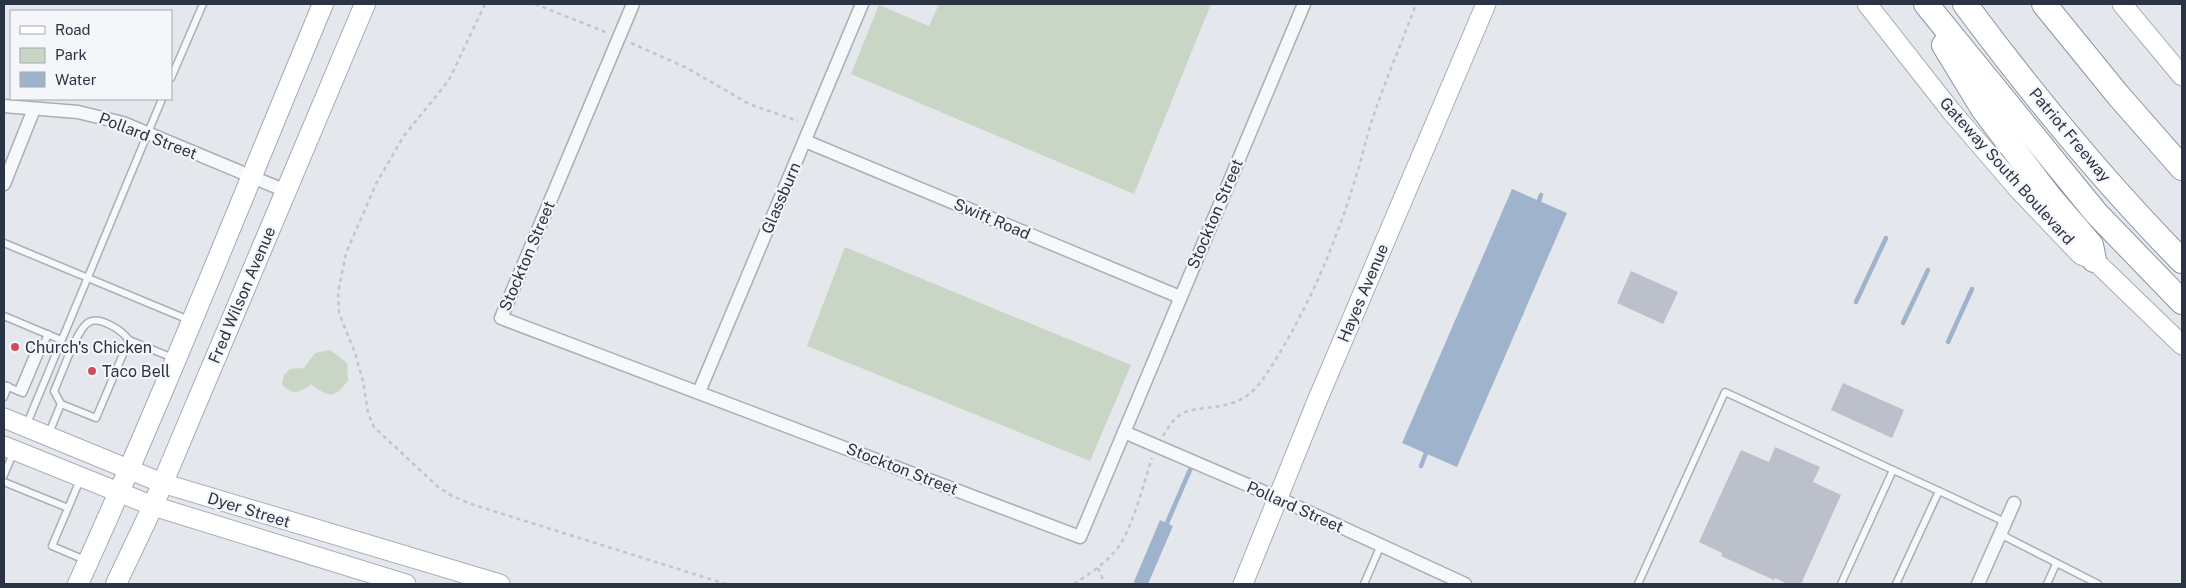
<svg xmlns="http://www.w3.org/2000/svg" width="2186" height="588" font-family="'Public Sans',sans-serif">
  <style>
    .green { fill: #c9d6c5 }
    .water { fill: #9fb4cc }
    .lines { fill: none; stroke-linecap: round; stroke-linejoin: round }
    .stream { stroke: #9fb4cc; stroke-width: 4.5 }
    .building { fill: #bbc0ca }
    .lane-casing { stroke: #a9aeb7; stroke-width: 9 }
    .street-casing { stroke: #a9aeb7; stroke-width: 15 }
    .secondary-casing { stroke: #a9aeb7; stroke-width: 21 }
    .primary-casing { stroke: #a3abb8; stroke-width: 22 }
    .highway-casing { stroke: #8b94a3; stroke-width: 26 }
    .path { stroke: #c2c5cb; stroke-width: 2.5; stroke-dasharray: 4 4; stroke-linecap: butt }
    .lane { stroke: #f7f8fa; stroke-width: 6 }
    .street { stroke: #f7f8fa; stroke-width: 12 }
    .secondary { stroke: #fff; stroke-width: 19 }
    .primary { stroke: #fff; stroke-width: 20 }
    .highway { stroke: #fff; stroke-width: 24 }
    .poi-dot { fill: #d1495b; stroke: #f4f6f9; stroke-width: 2 }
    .labels { text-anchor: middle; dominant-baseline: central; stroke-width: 4.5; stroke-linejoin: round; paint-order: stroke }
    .street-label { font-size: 16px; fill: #2b3445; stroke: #f4f6f9 }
    .poi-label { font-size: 16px; fill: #2b3445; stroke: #f4f6f9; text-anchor: start }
  </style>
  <rect width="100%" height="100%" fill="#e4e7ec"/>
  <g class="green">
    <polygon points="939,4 1211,4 1134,194 851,74 879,5 929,26"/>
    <polygon points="845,247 1131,365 1090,461 807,346"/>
    <path d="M330,350l17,13 1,18 -9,10 -7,4c-9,-2 -14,-5 -21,-11 -11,9 -19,12 -29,0l2,-9 6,-6 14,-1 11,-15z"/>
  </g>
  <g class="water">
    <polygon points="1512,189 1567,213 1457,467 1402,443"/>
    <polygon points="1160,520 1173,526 1148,584 1133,584"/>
  </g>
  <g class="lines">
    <g class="stream">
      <polyline points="1539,201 1541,195"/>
      <polyline points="1856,302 1886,238"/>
      <polyline points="1903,323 1928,270"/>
      <polyline points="1948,342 1972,289"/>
      <polyline points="1421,466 1426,453"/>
      <polyline points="1167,523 1193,463"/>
    </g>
  </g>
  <g class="building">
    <polygon points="1631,271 1678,292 1663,324 1617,303"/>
    <polygon points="1843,383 1904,410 1892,438 1831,410"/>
    <polygon points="1775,447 1820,467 1813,482 1841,495 1801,584 1788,584 1775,578 1774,580 1721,556 1722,553 1699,542 1741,450 1769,462"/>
  </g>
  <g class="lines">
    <defs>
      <g id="lane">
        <polyline points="171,78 203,4"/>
        <polyline points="4,243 189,320"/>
        <polyline points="4,316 61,340"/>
        <polyline points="4,385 23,393 48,334"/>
        <polyline points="18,391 37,346 45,342"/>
        <polyline points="4,397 8,386"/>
        <path d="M61,404l-7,-13c7,-14 22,-62 35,-69 6,-3 13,-1 19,2 9,4 15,8 21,16"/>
        <polyline points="26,426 162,99"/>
        <polyline points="49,433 61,404 96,418 129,340 173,358"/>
        <polyline points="1893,470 1939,491 1896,584"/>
        <polyline points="4,475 14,451"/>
        <polyline points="80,480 52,546 85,560"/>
        <polyline points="4,482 68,508"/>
        <polyline points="1939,491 2005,522"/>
        <polyline points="2000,534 2098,584"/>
        <polyline points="1364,584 1381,545"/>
        <polyline points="1638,584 1725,392 1893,470 1841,584"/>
        <polyline points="2047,584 2056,564"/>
      </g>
      <g id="street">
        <polyline points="633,4 501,318 1080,537 1304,4"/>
        <polyline points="4,106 78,112 123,123 286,191"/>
        <polyline points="805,141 1180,297"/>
        <polyline points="4,184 34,109"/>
        <polyline points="699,392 862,4"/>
        <polyline points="1124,432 1278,498 1465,584"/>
        <polyline points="1978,584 2014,503"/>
      </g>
      <g id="secondary">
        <polyline points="1867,4 1951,111 2019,190 2081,255 2094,260 2182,345"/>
        <polyline points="2122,4 2182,76"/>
        <polyline points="4,418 162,483 500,584"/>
        <polyline points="4,446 153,506 406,584"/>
        <polyline points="1243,584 1317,401 1486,4"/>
      </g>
      <g id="primary">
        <path d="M78,584c87,-191 164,-386 245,-580"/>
        <polyline points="116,584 153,506 365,4"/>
      </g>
      <g id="highway">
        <polyline points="1926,4 2096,213 2182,302"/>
        <path d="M1965,4c67,90 138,177 217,257"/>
        <polyline points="2044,4 2118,95 2182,168"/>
        <polyline points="1944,45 1983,109 2049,196 2091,245 2094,260"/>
      </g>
    </defs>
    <use href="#lane" class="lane-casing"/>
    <use href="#street" class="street-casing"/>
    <use href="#secondary" class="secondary-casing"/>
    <use href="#primary" class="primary-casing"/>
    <use href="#highway" class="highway-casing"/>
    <g class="path">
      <polyline points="485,4 449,80 403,137 376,184 346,253 338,293 339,313 355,353 363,381 368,413 374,427 437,486 452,496 471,504 726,584"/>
      <polyline points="535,4 608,33"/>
      <polyline points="631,43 687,68 749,104 798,121"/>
      <path d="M1163,436c5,-8 9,-16 17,-21 7,-5 17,-6 25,-7 25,-2 44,-8 58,-29 40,-59 70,-128 91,-196 7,-22 12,-44 19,-66 13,-38 29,-75 43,-113"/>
      <polyline points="1098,568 1105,584"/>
      <path d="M1074,584c15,-10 31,-20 42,-34 17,-21 27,-66 36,-92"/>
    </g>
    <use href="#lane" class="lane"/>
    <use href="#street" class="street"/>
    <use href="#secondary" class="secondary"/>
    <use href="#primary" class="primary"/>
    <use href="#highway" class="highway"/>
  </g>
  <g class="poi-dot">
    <circle cx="15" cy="347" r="5"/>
    <circle cx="92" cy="371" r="5"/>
  </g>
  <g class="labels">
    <g class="street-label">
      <text transform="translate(2070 135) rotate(50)">Patriot Freeway</text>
      <text transform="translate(148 136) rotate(21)">Pollard Street</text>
      <text transform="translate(2007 171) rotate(48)">Gateway South Boulevard</text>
      <text transform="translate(781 198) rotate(-67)">Glassburn</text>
      <text transform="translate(1215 214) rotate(-67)">Stockton Street</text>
      <text transform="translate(992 219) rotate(23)">Swift Road</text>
      <text transform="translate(527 256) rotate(-67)">Stockton Street</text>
      <text transform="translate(1363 293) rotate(-67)">Hayes Avenue</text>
      <text transform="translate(242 295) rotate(-67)">Fred Wilson Avenue</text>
      <text transform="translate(902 469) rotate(21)">Stockton Street</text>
      <text transform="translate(1295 507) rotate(24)">Pollard Street</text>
      <text transform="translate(249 510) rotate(17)">Dyer Street</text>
    </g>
    <g class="poi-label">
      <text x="25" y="347">Church's Chicken</text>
      <text x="102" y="371">Taco Bell</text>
    </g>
  </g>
  <rect width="2186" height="588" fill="none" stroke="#2b3445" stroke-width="10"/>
  <rect x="10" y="10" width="162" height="90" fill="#f4f6f9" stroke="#a4a8b1"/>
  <rect x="20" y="26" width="25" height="8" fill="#ffffff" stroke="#a4a8b1"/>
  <text x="55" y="35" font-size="15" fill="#2b3445">Road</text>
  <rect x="20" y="48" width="25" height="15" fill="#c9d6c5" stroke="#a4a8b1"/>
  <text x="55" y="60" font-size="15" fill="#2b3445">Park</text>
  <rect x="20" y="72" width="25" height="15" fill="#9fb4cc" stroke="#a4a8b1"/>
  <text x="55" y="85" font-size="15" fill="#2b3445">Water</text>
</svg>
